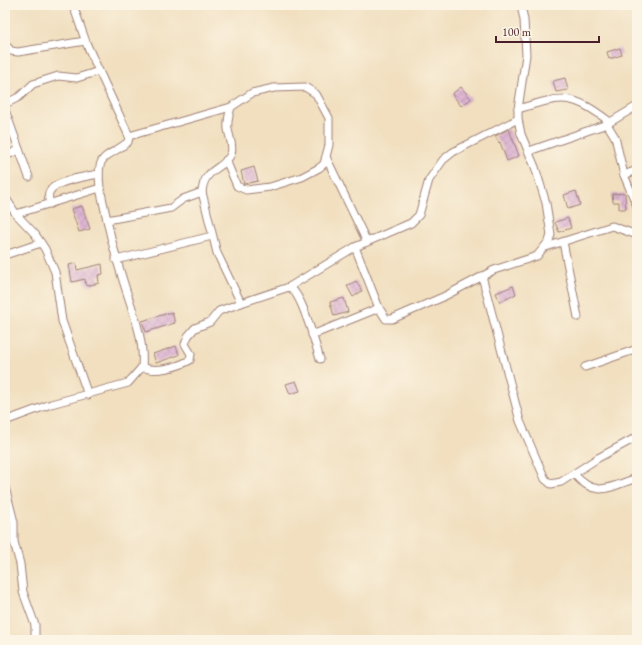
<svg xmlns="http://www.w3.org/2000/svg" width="642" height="645" font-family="'EB Garamond',serif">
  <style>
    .building { fill: url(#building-cross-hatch) }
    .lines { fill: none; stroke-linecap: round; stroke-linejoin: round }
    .minor-casing { stroke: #9e7f75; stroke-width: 9 }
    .minor { stroke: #fff; stroke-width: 7 }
  </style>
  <defs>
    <pattern id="building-cross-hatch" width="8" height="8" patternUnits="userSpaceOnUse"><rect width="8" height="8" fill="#deb5d4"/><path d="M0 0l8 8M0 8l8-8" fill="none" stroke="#c09bb6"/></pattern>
  </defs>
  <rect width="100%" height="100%" fill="#fcf5e5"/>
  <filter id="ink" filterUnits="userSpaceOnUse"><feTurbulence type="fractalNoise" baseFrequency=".025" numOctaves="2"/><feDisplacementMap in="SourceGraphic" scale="8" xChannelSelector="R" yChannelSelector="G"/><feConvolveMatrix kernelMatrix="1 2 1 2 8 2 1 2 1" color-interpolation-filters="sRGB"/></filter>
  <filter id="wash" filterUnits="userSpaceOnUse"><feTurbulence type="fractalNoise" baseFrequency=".012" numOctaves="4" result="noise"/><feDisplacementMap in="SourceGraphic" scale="16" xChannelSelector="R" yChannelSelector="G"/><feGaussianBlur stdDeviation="0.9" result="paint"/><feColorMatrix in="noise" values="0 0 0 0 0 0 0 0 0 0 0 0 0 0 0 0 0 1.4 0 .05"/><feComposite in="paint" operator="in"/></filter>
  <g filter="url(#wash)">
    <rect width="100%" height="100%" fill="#f1dfbf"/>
    <g id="blocks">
      <g class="building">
        <polygon points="620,48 622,55 609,59 607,52"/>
        <polygon points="565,78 568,90 556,92 553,81"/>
        <polygon points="461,87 471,99 461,106 452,94"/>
        <polygon points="509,129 519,156 507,161 500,142 499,143 495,136"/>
        <polygon points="254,167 258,181 244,184 241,171"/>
        <polygon points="576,191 580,205 568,209 564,195"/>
        <polygon points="625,193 626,209 619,209 619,202 613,202 612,194"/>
        <polygon points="82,206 90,229 79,232 71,209"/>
        <polygon points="568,218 571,228 559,232 555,222"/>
        <polygon points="76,263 77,270 102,264 103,274 98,275 99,283 86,286 85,279 72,282 69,265"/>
        <polygon points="356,281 362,291 353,297 347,286"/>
        <polygon points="513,286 516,294 500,302 496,293"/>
        <polygon points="344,298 348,312 334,316 330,302"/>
        <polygon points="172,312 175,323 146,332 142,321"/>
        <polygon points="176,346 179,355 156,363 153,354"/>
        <polygon points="296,381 300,391 290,394 286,384"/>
      </g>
    </g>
  </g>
  <g filter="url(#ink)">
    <use href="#blocks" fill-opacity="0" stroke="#9e7f75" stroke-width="1"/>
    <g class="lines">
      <defs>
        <g id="minor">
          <path d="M73,5l14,40 42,91 -1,6c-23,18 -32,10 -28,46"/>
          <polyline points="5,44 11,51 18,52 85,41"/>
          <polyline points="5,104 19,97 33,84 58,76 77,78 99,71"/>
          <path d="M518,109c45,-14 54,-16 92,13"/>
          <polyline points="5,110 29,177"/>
          <polyline points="607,124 637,106"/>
          <polyline points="129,136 231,107"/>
          <polyline points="529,151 607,124 615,137 624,175 637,206"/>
          <polyline points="5,156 19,150"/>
          <polyline points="326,157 367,242"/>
          <polyline points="624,175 637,170"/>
          <polyline points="5,197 16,214 35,234 45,249 55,272 62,321 88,395"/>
          <path d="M50,204c-1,-5 -3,-9 0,-13 5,-10 38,-15 49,-17"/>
          <polyline points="16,214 100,188 107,220 171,208 183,199 202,192"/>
          <polyline points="563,242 578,317"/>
          <polyline points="355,247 379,308 386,319 392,319 443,297 494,270 537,256 549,241 551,235 546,203 535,167 521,134 518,119 518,109 526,55 524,20 521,5"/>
          <polyline points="546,247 612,226 637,235"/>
          <polyline points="5,255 41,243"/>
          <polyline points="116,260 212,236"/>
          <polyline points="482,276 520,421 545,479 551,484 561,482 598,458 637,437"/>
          <polyline points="289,287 355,247 411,223 419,215 429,180 443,160 453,152 518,119"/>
          <path d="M241,303l48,-16c13,5 26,57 31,72"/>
          <polyline points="312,335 379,308"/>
          <path d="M142,367c13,6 36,0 48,-7l1,-6 -6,-10 3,-8 7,-8 15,-6 9,-11 22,-8 -24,-50 -15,-61c2,-25 22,-22 29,-38 3,-8 -2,-17 -3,-25 -1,-8 1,-14 3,-22l21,-14 22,-5 31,-1 11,7 13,24v27l-5,19 -5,4 -17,9 -32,10 -24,3 -9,-4 -11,-26"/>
          <polyline points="585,367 637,349"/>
          <path d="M5,421l46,-17 77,-21 14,-16c3,-30 -12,-62 -20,-90 -6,-19 -11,-38 -15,-57"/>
          <path d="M574,474c22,25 35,13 63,4"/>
          <polyline points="5,487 14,522 14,542 20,564 23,592 35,625 35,640"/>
        </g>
      </defs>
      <use href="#minor" class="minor-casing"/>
      <use href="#minor" class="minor"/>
    </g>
  </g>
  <rect width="642" height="645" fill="none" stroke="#fcf5e5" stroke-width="20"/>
  <path d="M496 36v6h103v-6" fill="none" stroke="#4a1f2b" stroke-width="2"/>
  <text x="502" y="36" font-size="12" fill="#4a1f2b" stroke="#fcf5e5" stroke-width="3" paint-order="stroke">100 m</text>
</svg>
